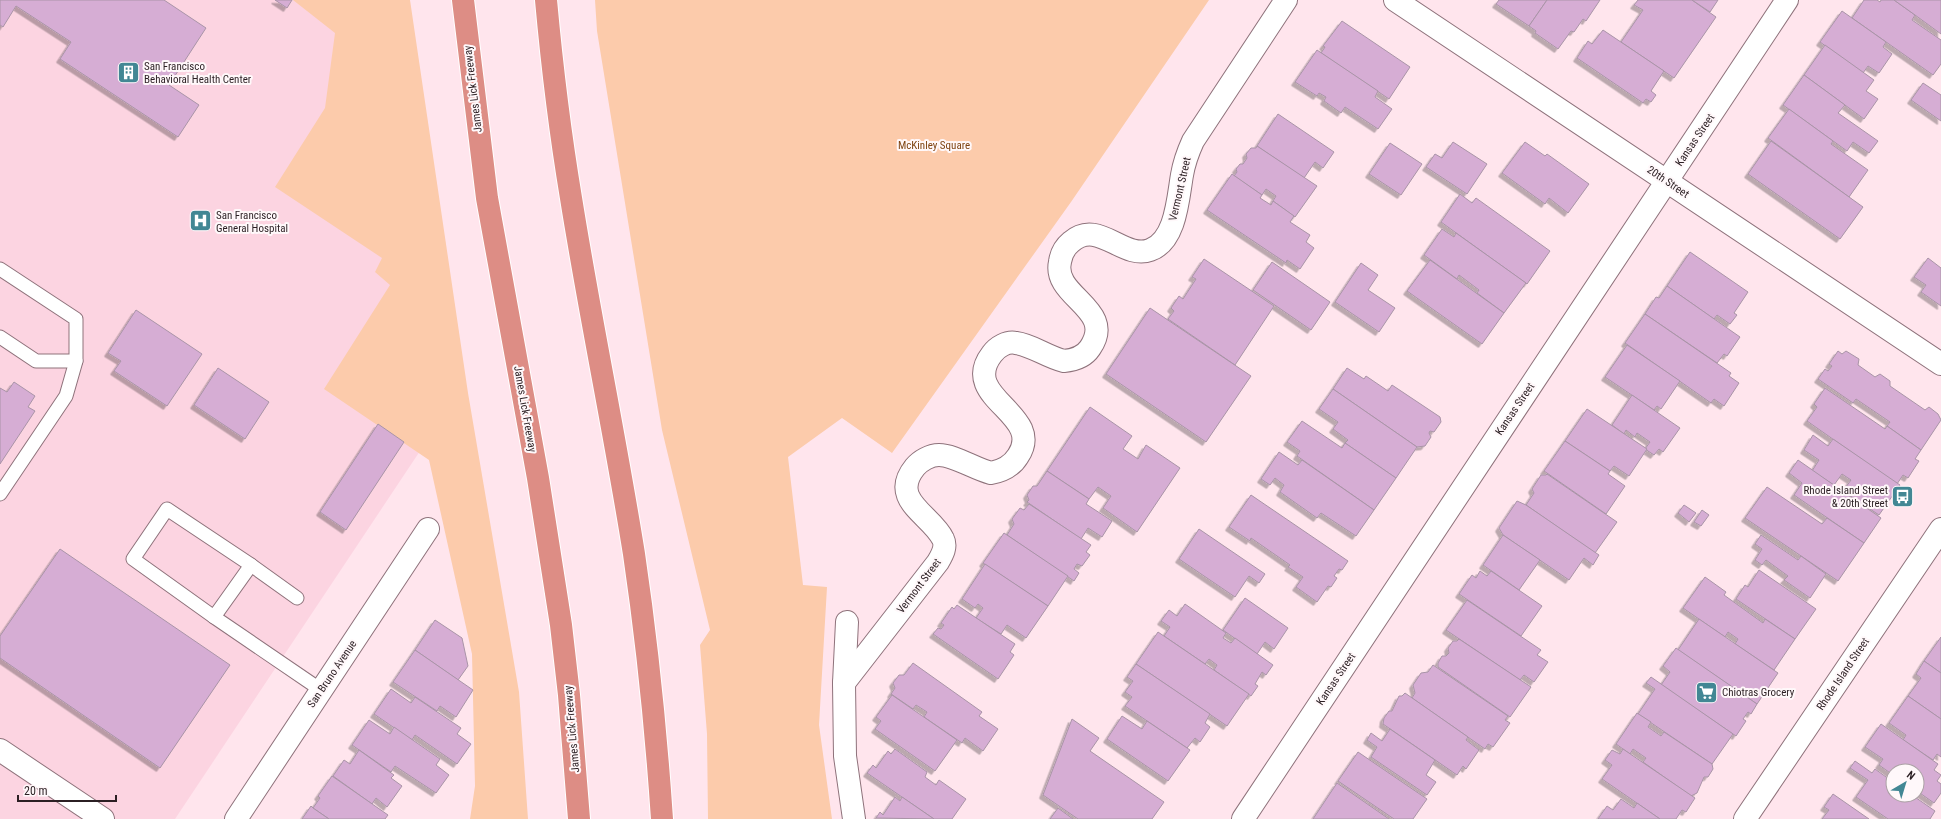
<svg xmlns="http://www.w3.org/2000/svg" width="1941" height="819" font-family="'Roboto Condensed',sans-serif">
  <style>
    .built { fill: #fcd4e1 }
    .green { fill: #fccbab }
    .building { fill: #d6add4; stroke: #a994a7; filter: url(#shadow) }
    .lines { fill: none; stroke-linecap: round; stroke-linejoin: round }
    .lane-casing { stroke: #8e727b; stroke-width: 15 }
    .street-casing { stroke: #8e727b; stroke-width: 24 }
    .highway-casing { stroke: #fff; stroke-width: 24 }
    .lane { stroke: #fff; stroke-width: 13 }
    .street { stroke: #fff; stroke-width: 22 }
    .highway { stroke: #dd8d85; stroke-width: 22 }
    .labels { text-anchor: middle; dominant-baseline: central; stroke-width: 4; stroke-linejoin: round; paint-order: stroke }
    .poi-label { font-size: 11px; fill: #2b1f23; stroke: #fff8fa; text-anchor: start }
    .street-label { font-size: 11px; fill: #2b1f23; stroke: #fff8fa }
    .park-label { font-size: 11px; fill: #7f4412; stroke: #fff8fa }
  </style>
  <defs>
    <filter id="shadow"><feDropShadow dx="-3.5" dy="3.5" stdDeviation="0" flood-color="#0004"/></filter>
  </defs>
  <rect width="100%" height="100%" fill="#ffe5ed"/>
  <polygon class="built" points="0,0 376,0 426,442 175,819 0,819"/>
  <g class="green">
    <polygon points="293,0 410,0 468,393 519,692 528,819 470,819 475,786 472,654 429,460 324,389 390,285 375,272 382,258 275,187 325,108 335,33"/>
    <polygon points="595,0 1209,0 1071,202 892,453 842,418 788,457 803,585 827,587 819,725 832,819 708,819 707,734 700,645 710,630 662,430 597,31"/>
  </g>
  <g class="building">
    <polygon points="0,0 164,0 206,28 169,85 199,105 178,137 60,59 71,42 16,6 3,27 0,25"/>
    <polygon points="275,0 292,0 287,8"/>
    <polygon points="1499,0 1547,0 1529,26 1496,4"/>
    <polygon points="1547,0 1600,0 1586,21 1583,19 1574,32 1571,31 1558,49 1535,33 1536,31 1529,26"/>
    <polygon points="1638,0 1692,0 1716,17 1674,78 1621,42 1643,10 1634,5"/>
    <polygon points="1692,0 1718,0 1710,12"/>
    <polygon points="1864,0 1877,0 1880,2 1881,0 1894,0 1915,15 1912,20 1941,40 1941,64 1933,75 1852,18"/>
    <polygon points="1894,0 1941,0 1941,34 1915,15"/>
    <polygon points="1842,11 1886,42 1883,47 1892,54 1879,73 1868,66 1863,73 1820,42"/>
    <polygon points="1342,21 1410,67 1389,99 1321,53 1325,47 1323,46"/>
    <polygon points="1603,30 1664,71 1651,91 1656,95 1651,102 1646,99 1643,103 1577,58 1588,41 1592,44"/>
    <polygon points="1825,45 1874,80 1866,91 1878,99 1864,119 1804,75"/>
    <polygon points="1317,50 1378,91 1375,97 1392,109 1378,129 1345,107 1341,113 1324,101 1326,97 1319,93 1317,96 1295,82"/>
    <polygon points="1804,75 1845,105 1838,113 1878,141 1869,153 1853,142 1847,151 1783,105"/>
    <polygon points="1923,83 1941,95 1941,121 1911,100"/>
    <polygon points="1789,109 1833,141 1831,144 1868,170 1849,197 1768,138"/>
    <polygon points="1278,114 1334,152 1323,168 1315,162 1304,178 1257,146"/>
    <polygon points="1771,141 1863,207 1840,239 1748,174"/>
    <polygon points="1453,142 1487,164 1467,194 1426,167 1435,154 1442,158"/>
    <polygon points="1525,142 1545,156 1547,154 1589,184 1568,213 1549,198 1545,204 1502,173"/>
    <polygon points="1390,143 1422,164 1401,195 1369,174"/>
    <polygon points="1257,146 1317,186 1295,217 1273,201 1276,196 1266,189 1262,195 1234,176 1237,172 1236,169 1240,164 1243,164 1247,158 1246,154 1251,148 1256,148"/>
    <polygon points="1232,174 1262,195 1260,198 1271,205 1273,201 1294,216 1290,222 1310,235 1306,242 1314,248 1300,269 1287,260 1286,263 1207,210"/>
    <polygon points="1460,194 1472,203 1476,198 1550,251 1527,284 1441,222"/>
    <polygon points="1442,229 1454,237 1456,233 1526,283 1504,313 1477,293 1479,290 1459,275 1457,279 1424,255"/>
    <polygon points="1690,252 1748,292 1734,313 1737,315 1730,324 1717,315 1714,319 1667,286"/>
    <polygon points="1928,258 1941,268 1941,306 1921,292 1926,285 1914,277"/>
    <polygon points="1204,259 1274,306 1235,365 1168,319 1174,311 1171,308 1179,296 1183,299 1196,279 1192,277"/>
    <polygon points="1430,260 1504,313 1482,344 1407,291"/>
    <polygon points="1272,262 1330,302 1311,330 1253,290"/>
    <polygon points="1361,263 1378,275 1368,290 1395,308 1379,332 1335,302"/>
    <polygon points="1667,286 1740,337 1727,356 1724,354 1717,363 1645,314 1656,297 1659,298"/>
    <polygon points="1150,308 1251,376 1206,442 1106,374"/>
    <polygon points="136,310 202,354 167,406 114,371 121,361 108,353"/>
    <polygon points="1645,314 1731,373 1729,376 1739,383 1724,406 1714,399 1711,403 1625,343"/>
    <polygon points="1627,345 1680,381 1661,409 1657,406 1654,410 1605,377"/>
    <polygon points="1838,351 1842,354 1846,351 1859,359 1858,365 1875,377 1880,374 1890,381 1890,386 1925,410 1929,407 1938,414 1941,420 1921,450 1887,426 1890,422 1856,399 1853,403 1818,379 1825,369 1828,371 1832,366 1829,364"/>
    <polygon points="218,368 269,402 245,439 194,405"/>
    <polygon points="1347,368 1364,379 1366,376 1388,391 1392,385 1440,417 1441,422 1434,432 1430,431 1429,433 1431,437 1425,446 1417,447 1333,389"/>
    <polygon points="14,382 35,396 28,407 35,411 0,464 0,388 7,392"/>
    <polygon points="1825,388 1885,429 1887,426 1921,450 1915,459 1919,461 1908,478 1903,475 1897,484 1807,421 1817,407 1814,404"/>
    <polygon points="1333,389 1417,447 1396,478 1345,443 1348,440 1333,429 1338,422 1319,409"/>
    <polygon points="1632,395 1680,428 1663,452 1659,449 1654,455 1645,449 1650,442 1637,433 1635,437 1626,430 1624,434 1612,425"/>
    <polygon points="1090,407 1132,436 1123,449 1138,459 1146,445 1180,468 1137,532 1103,508 1111,496 1098,487 1089,499 1047,471"/>
    <polygon points="1587,409 1647,449 1629,476 1614,466 1610,471 1565,441"/>
    <polygon points="1302,421 1342,448 1345,443 1396,478 1374,510 1297,456 1300,451 1287,442"/>
    <polygon points="378,424 404,442 346,530 320,512"/>
    <polygon points="1813,435 1828,446 1833,439 1900,485 1879,515 1843,491 1851,480 1842,474 1834,485 1812,471 1819,460 1804,450"/>
    <polygon points="1565,441 1610,471 1608,474 1625,486 1606,514 1544,471"/>
    <polygon points="1279,452 1298,465 1302,460 1374,510 1356,536 1321,513 1317,518 1280,492 1284,485 1275,478 1270,485 1261,479"/>
    <polygon points="1798,460 1881,518 1864,543 1794,495 1802,483 1789,473"/>
    <polygon points="1047,471 1089,499 1086,504 1112,521 1102,537 1088,528 1081,539 1027,502 1029,500 1027,495 1033,486 1037,486"/>
    <polygon points="1547,474 1617,522 1595,553 1526,505 1534,493 1532,489 1541,475 1546,475"/>
    <polygon points="1767,487 1822,524 1827,518 1864,543 1838,581 1745,518"/>
    <polygon points="1251,495 1348,561 1342,570 1339,569 1334,576 1337,578 1331,587 1328,586 1317,602 1296,587 1303,577 1288,567 1290,565 1251,538 1250,541 1229,527"/>
    <polygon points="1517,501 1526,505 1599,555 1593,565 1584,558 1569,580 1503,535 1499,528"/>
    <polygon points="1029,504 1091,545 1086,552 1090,555 1082,566 1077,564 1074,569 1079,573 1074,581 1007,535 1014,524 1012,519 1020,508 1024,510"/>
    <polygon points="1684,505 1696,513 1689,522 1678,513"/>
    <polygon points="1702,510 1709,515 1701,526 1694,522"/>
    <polygon points="1199,529 1265,574 1259,583 1249,576 1235,597 1179,559"/>
    <polygon points="1004,533 1068,576 1048,606 983,563"/>
    <polygon points="1503,535 1540,560 1519,590 1483,565"/>
    <polygon points="1761,535 1798,560 1801,556 1826,574 1810,598 1784,580 1788,576 1766,560 1762,565 1755,560 1762,549 1755,544"/>
    <polygon points="60,549 230,665 160,768 0,658 0,636"/>
    <polygon points="985,564 1048,606 1026,638 1007,625 1001,634 976,618 983,608 978,604 975,608 962,599"/>
    <polygon points="1759,570 1816,609 1795,639 1736,599 1745,585 1748,587"/>
    <polygon points="1480,571 1487,576 1491,571 1542,606 1521,636 1459,594 1472,575 1476,578"/>
    <polygon points="1705,577 1726,592 1724,595 1763,623 1765,619 1795,639 1774,670 1735,644 1738,639 1728,632 1725,637 1683,608"/>
    <polygon points="1245,598 1288,628 1274,649 1265,642 1257,654 1223,630"/>
    <polygon points="1467,600 1541,650 1537,655 1548,662 1534,682 1524,675 1520,680 1446,630"/>
    <polygon points="1185,604 1226,633 1223,638 1231,643 1235,638 1273,665 1266,675 1262,672 1255,684 1258,686 1251,696 1214,670 1217,665 1209,659 1205,664 1164,636 1170,627 1161,621 1169,610 1177,616"/>
    <polygon points="957,605 1015,644 1010,652 1014,655 998,679 933,634 938,628 941,629 944,625 941,623 952,607 954,609"/>
    <polygon points="1699,619 1778,673 1757,704 1678,650"/>
    <polygon points="435,620 462,638 468,666 458,680 415,650"/>
    <polygon points="1158,632 1249,694 1227,726 1136,664"/>
    <polygon points="1941,637 1941,673 1924,661"/>
    <polygon points="1459,639 1531,687 1510,717 1438,667 1438,663 1442,656 1446,656 1449,653 1448,648 1453,641 1457,641"/>
    <polygon points="1676,648 1757,704 1751,714 1748,712 1743,719 1746,721 1736,736 1661,685 1670,672 1663,666"/>
    <polygon points="415,650 473,690 456,717 440,706 437,711 393,682"/>
    <polygon points="1924,661 1941,673 1941,719 1908,696 1921,678 1916,674"/>
    <polygon points="913,663 982,712 979,716 998,729 983,751 965,738 962,743 924,717 927,712 916,705 913,709 891,694 895,688 893,683 899,675 904,675"/>
    <polygon points="1136,664 1210,714 1205,723 1210,727 1200,742 1195,738 1187,748 1125,706 1132,697 1125,692 1133,681 1127,677"/>
    <polygon points="1433,665 1508,716 1505,720 1510,723 1493,747 1488,744 1485,749 1412,698 1415,693 1413,685 1421,673 1428,672"/>
    <polygon points="1651,677 1733,734 1712,764 1638,714 1655,689 1646,683"/>
    <polygon points="391,689 411,703 415,697 461,728 457,734 471,744 457,764 415,735 412,740 374,714"/>
    <polygon points="1405,693 1468,737 1466,740 1479,750 1466,769 1463,766 1457,775 1383,724 1384,718 1389,711 1392,711 1399,696 1402,696"/>
    <polygon points="892,695 957,740 935,771 875,729 881,721 876,717"/>
    <polygon points="1908,696 1941,719 1941,757 1937,754 1933,760 1903,740 1906,735 1889,723"/>
    <polygon points="1637,713 1651,722 1648,727 1661,736 1664,732 1712,764 1713,769 1708,777 1704,777 1697,793 1691,796 1643,762 1646,758 1633,749 1630,754 1616,744"/>
    <polygon points="1122,716 1142,729 1147,721 1190,750 1168,781 1107,739"/>
    <polygon points="1072,719 1099,738 1090,751 1164,802 1152,819 1078,819 1043,795"/>
    <polygon points="369,720 390,734 394,727 440,759 436,765 449,775 436,793 395,766 391,772 352,745"/>
    <polygon points="1881,724 1938,764 1934,770 1941,775 1937,781 1941,784 1941,793 1934,803 1917,791 1917,771 1893,771 1893,775 1879,765 1883,759 1865,747"/>
    <polygon points="1390,729 1435,760 1426,775 1436,782 1427,795 1371,757 1377,747 1367,740 1371,733 1382,741"/>
    <polygon points="895,749 927,772 925,777 936,785 939,780 966,799 952,819 934,819 867,773 873,765 876,768 888,751 891,754"/>
    <polygon points="1623,749 1695,798 1686,812 1682,810 1676,819 1660,819 1602,779 1612,765 1605,760 1612,750 1620,754"/>
    <polygon points="359,750 394,775 391,778 402,786 387,807 376,798 372,804 333,776 344,760 350,764"/>
    <polygon points="1358,752 1427,799 1413,819 1394,819 1338,781"/>
    <polygon points="1855,761 1872,773 1875,769 1893,782 1893,795 1912,795 1935,811 1930,819 1888,819 1856,797 1868,780 1850,768"/>
    <polygon points="332,776 388,815 385,819 329,819 313,808 320,798 318,796"/>
    <polygon points="1337,783 1389,819 1313,819"/>
    <polygon points="1833,794 1869,819 1822,819 1829,810 1824,807"/>
    <polygon points="895,797 900,801 902,797 934,819 876,818 880,812 883,815"/>
    <polygon points="1621,799 1634,808 1637,803 1660,819 1598,819 1607,806 1613,810"/>
    <polygon points="311,806 313,808 329,819 302,819"/>
    <polygon points="1058,808 1073,819 1050,819"/>
  </g>
  <g class="lines">
    <defs>
      <g id="lane">
        <polyline points="0,269 76,319 76,361 66,396 0,494"/>
        <polyline points="0,337 36,361 76,361"/>
        <polygon points="167,509 251,565 214,617 133,559"/>
        <polyline points="251,565 297,598"/>
        <polyline points="214,617 321,690"/>
      </g>
      <g id="street">
        <polyline points="1395,0 1941,364"/>
        <polyline points="847,622 844,683 845,756 854,819"/>
        <path d="M844,683l94,-121c4,-7 9,-15 5,-23 -11,-24 -55,-39 -28,-72 5,-6 15,-12 24,-12 15,0 36,14 52,18 11,-2 21,-7 27,-17 28,-42 -60,-58 -26,-102 5,-7 15,-13 24,-11 16,2 31,14 48,18 11,-1 20,-4 26,-13 27,-39 -38,-51 -30,-86 1,-8 5,-15 11,-20 27,-24 52,18 79,8 26,-9 28,-52 32,-75 2,-12 6,-23 11,-34l93,-141"/>
        <polyline points="0,750 103,819"/>
        <polyline points="236,819 428,529"/>
        <polyline points="1243,819 1787,0"/>
        <polyline points="1745,819 1941,529"/>
      </g>
      <g id="highway">
        <polyline points="463,0 487,198 538,478 561,625 569,695 579,819"/>
        <path d="M546,0c6,66 14,132 25,198 19,119 44,237 63,356 13,88 22,176 28,265"/>
      </g>
    </defs>
    <use href="#lane" class="lane-casing"/>
    <use href="#street" class="street-casing"/>
    <use href="#highway" class="highway-casing"/>
    <use href="#lane" class="lane"/>
    <use href="#street" class="street"/>
    <use href="#highway" class="highway"/>
  </g>
  <defs>
    <symbol id="building-square" viewBox="-11 -11 22 22"><rect x="-9" y="-9" width="18" height="18" rx="4" fill="#428794" stroke="#fff8fa"/><path d="M-4-6H4V6H1V3H-1V6H-4ZM-2.5-4.3h1.7v1.8h-1.7ZM.8-4.3h1.7v1.8H.8ZM-2.5-1h1.7V.8h-1.7ZM.8-1h1.7V.8H.8Z" fill="#fff"/></symbol>
    <symbol id="hospital-square" viewBox="-11 -11 22 22"><rect x="-9" y="-9" width="18" height="18" rx="4" fill="#428794" stroke="#fff8fa"/><path d="M-5-5h3v3.5h4V-5h3V5h-3V1.5h-4V5h-3Z" fill="#fff"/></symbol>
    <symbol id="bus-square" viewBox="-11 -11 22 22"><rect x="-9" y="-9" width="18" height="18" rx="4" fill="#428794" stroke="#fff8fa"/><path d="M-5-6H5V4H4V6H2V4H-2V6H-4V4H-5ZM-3.5-4V0h7V-4ZM-3.5 1.2v1.5H-2V1.2ZM2 1.2v1.5H3.5V1.2Z" fill="#fff"/></symbol>
    <symbol id="supermarket-square" viewBox="-11 -11 22 22"><rect x="-9" y="-9" width="18" height="18" rx="4" fill="#428794" stroke="#fff8fa"/><path d="M-6-5.5h2.5l.6 2H6L4.5 2H-2.5L-4.4-4H-6ZM-1.5 3.2a1.3 1.3 0 1 0 .1 0ZM3 3.2a1.3 1.3 0 1 0 .1 0Z" fill="#fff"/></symbol>
  </defs>
  <g fill-rule="evenodd">
    <use href="#building-square" x="116" y="60" width="25" height="25"/>
    <use href="#hospital-square" x="188" y="208" width="25" height="25"/>
    <use href="#bus-square" x="1890" y="484" width="25" height="25"/>
    <use href="#supermarket-square" x="1694" y="680" width="25" height="25"/>
  </g>
  <g class="labels">
    <g class="poi-label">
      <text x="144" y="66">San Francisco<tspan x="144" dy="13">Behavioral Health Center</tspan></text>
      <text x="216" y="215">San Francisco<tspan x="216" dy="13">General Hospital</tspan></text>
      <text x="1888" y="490" text-anchor="end">Rhode Island Street<tspan x="1888" dy="13">&amp; 20th Street</tspan></text>
      <text x="1722" y="692">Chiotras Grocery</text>
    </g>
    <g class="street-label">
      <text transform="translate(473 89) rotate(-97)">James Lick Freeway</text>
      <text transform="translate(1695 140) rotate(-56)">Kansas Street</text>
      <text transform="translate(1668 182) rotate(34)">20th Street</text>
      <text transform="translate(1180 189) rotate(-77)">Vermont Street</text>
      <text transform="translate(525 409) rotate(80)">James Lick Freeway</text>
      <text transform="translate(1515 409) rotate(-56)">Kansas Street</text>
      <text transform="translate(919 586) rotate(-53)">Vermont Street</text>
      <text transform="translate(332 674) rotate(-56)">San Bruno Avenue</text>
      <text transform="translate(1843 674) rotate(-56)">Rhode Island Street</text>
      <text transform="translate(1336 679) rotate(-56)">Kansas Street</text>
      <text transform="translate(572 729) rotate(-95)">James Lick Freeway</text>
    </g>
    <g class="park-label">
      <text x="934" y="145">McKinley Square</text>
    </g>
  </g>
  <g transform="translate(1905 783) rotate(38)"><circle r="19" fill="#fff8fa" stroke="#aaa1a4"/>
  <path d="M0-3L7 15L0 10L-7 15Z" fill="#428794"/>
  <text y="-6" font-size="11" font-weight="bold" text-anchor="middle" fill="#2b1f23">N</text>
  </g>
  <path d="M18 795v6h98v-6" fill="none" stroke="#2b1f23" stroke-width="2"/>
  <text x="24" y="795" font-size="12" fill="#2b1f23" stroke="#fff8fa" stroke-width="3" paint-order="stroke">20 m</text>
</svg>
